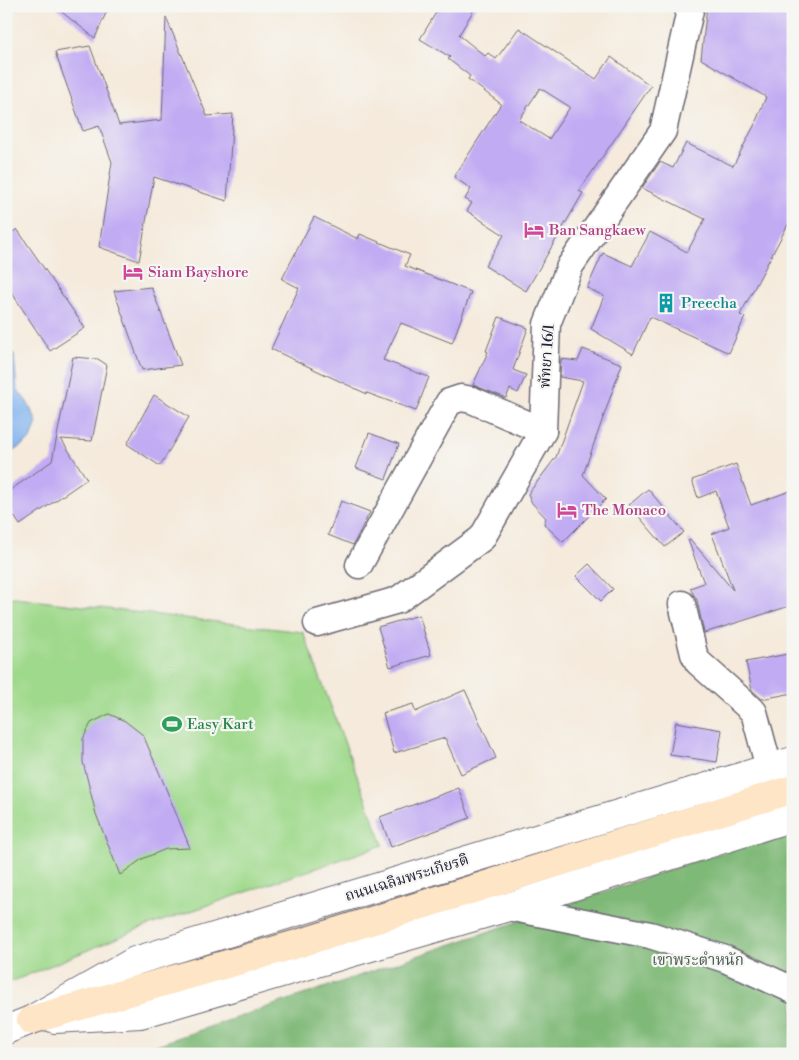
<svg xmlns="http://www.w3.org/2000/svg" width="799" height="1060" font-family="'Libre Bodoni','Noto Serif Thai',serif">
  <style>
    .green { fill: #9fd98b; stroke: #607e63 }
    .forest { fill: #7fb977; stroke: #506e59 }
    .water { fill: #82b3ee; stroke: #526a94 }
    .building { fill: #c1acf3; fill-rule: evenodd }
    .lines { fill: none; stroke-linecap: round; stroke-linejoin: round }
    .minor-casing { stroke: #6c6873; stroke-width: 29 }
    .tertiary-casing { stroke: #6c6873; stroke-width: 30 }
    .secondary-casing { stroke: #6c6873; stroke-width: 30 }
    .minor { stroke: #fff; stroke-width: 26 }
    .tertiary { stroke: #fff; stroke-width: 28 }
    .secondary { stroke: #fde5c5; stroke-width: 28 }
    .labels { text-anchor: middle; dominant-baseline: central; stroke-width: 4.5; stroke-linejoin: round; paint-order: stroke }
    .hotel-label { font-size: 15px; fill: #b23c85; stroke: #f6f6f2; text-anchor: start }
    .culture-label { font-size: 15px; fill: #0d838f; stroke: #f6f6f2; text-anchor: start }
    .street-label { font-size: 15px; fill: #22223b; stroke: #f6f6f2 }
    .leisure-label { font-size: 15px; fill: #27864d; stroke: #f6f6f2; text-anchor: start }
    .park-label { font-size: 15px; fill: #485953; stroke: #f6f6f2 }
  </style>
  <rect width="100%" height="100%" fill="#f6f6f2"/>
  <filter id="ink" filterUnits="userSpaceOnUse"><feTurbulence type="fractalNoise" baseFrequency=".02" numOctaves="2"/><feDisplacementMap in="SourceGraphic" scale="10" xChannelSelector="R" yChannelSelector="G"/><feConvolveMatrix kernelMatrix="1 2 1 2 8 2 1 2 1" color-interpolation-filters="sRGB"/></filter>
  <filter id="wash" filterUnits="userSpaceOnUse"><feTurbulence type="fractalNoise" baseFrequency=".0096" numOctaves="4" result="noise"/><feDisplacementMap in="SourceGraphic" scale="20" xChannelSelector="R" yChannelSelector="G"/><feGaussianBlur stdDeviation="1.12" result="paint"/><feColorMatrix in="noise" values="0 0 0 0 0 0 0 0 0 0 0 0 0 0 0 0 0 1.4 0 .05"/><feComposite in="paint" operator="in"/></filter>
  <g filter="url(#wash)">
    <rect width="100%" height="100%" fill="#f5eadb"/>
    <polygon class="green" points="6,597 303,632 383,845 139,929 6,984"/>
    <polygon class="forest" points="793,831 793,1054 130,1054 689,863"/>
    <polygon class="water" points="6,346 14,355 17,389 27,402 37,422 31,439 12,452 6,451"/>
    <g id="blocks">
      <g class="building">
        <polygon points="54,6 109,6 95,38"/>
        <path d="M440,6h36l-17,29 26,21 3,-3 8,6 23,-31 77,51 15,-22 40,29 -72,105 4,2 -57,98 -41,-25 19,-31 -37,-24 5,-8 -7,-4 6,-10 -17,-12 47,-73 -33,-25 2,-3 -22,-17 2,-2 -30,-18zM540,88l30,19 -21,32 -30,-19z"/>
        <polygon points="707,6 793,6 793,215 740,315 745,317 729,353 650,317 633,354 591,329 604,296 587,288 603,253 632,266 650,232 687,252 705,219 642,188 660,162 673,168 686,143 733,166 754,126 766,97 701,59"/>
        <polygon points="166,17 207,116 233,114 227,201 154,177 139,261 99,247 112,162 99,126 83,131 55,52 90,46 119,125 162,120"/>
        <polygon points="314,217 358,239 360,234 410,255 405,266 471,292 452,343 401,323 383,360 429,377 416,411 367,393 367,394 271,349 299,288 282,279"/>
        <polygon points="17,229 85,328 50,351 6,284 6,237"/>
        <polygon points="151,287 181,365 142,370 114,291"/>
        <polygon points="499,317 528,328 513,370 526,375 518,393 510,389 506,398 473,385 488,352 486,351"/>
        <polygon points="583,349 622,364 583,475 606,499 563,542 544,524 546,518 532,503 528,494 556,457 583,381 560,377 561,359 578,361"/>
        <polygon points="73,357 98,359 107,365 92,441 61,439 87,479 20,525 6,504 6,493 52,461"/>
        <polygon points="154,395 189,417 160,466 127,444"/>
        <polygon points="369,433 399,444 386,479 356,468"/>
        <polygon points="736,464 751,505 793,490 793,605 704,633 697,600 690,588 704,583 688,540 690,539 733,590 712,534 729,527 716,491 698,498 692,480"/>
        <polygon points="648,489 684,532 665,547 629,505"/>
        <polygon points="341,501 370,512 353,545 328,535"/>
        <polygon points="589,564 613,589 601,601 576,576"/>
        <polygon points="419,615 431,655 390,667 378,627"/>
        <polygon points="793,653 793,693 762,699 752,690 746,662"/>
        <polygon points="465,690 496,758 461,774 445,738 394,753 383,713 413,704 415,712"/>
        <polygon points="109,714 125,721 143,735 162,779 190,848 166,849 142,859 120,875 96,814 83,762 83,739 91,723"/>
        <polygon points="676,722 722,730 717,762 670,755"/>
        <polygon points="459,788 470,818 391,847 380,817"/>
      </g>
    </g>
  </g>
  <g filter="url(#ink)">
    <use href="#blocks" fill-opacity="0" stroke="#6c6873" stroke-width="1"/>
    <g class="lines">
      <defs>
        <g id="minor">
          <polyline points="359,565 449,402 461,398 472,400 543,431"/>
          <polyline points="682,604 694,654 698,662 754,712 769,768"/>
          <polyline points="317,623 398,600 482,538 543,431 547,324 570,266 663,131 691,6"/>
          <polyline points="508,907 650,935 725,959 793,990"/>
        </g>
        <g id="tertiary">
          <polyline points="55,1019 140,1014 508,907 793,817"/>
          <polyline points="6,1030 31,1020 135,961 793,761"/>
        </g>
        <polyline id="secondary" points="31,1020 297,944 793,789"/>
      </defs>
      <use href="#minor" class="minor-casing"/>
      <use href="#tertiary" class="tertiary-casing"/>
      <use href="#secondary" class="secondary-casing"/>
      <use href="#minor" class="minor"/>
      <use href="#tertiary" class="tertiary"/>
      <use href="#secondary" class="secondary"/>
    </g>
  </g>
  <defs>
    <symbol id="hotel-bare" viewBox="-9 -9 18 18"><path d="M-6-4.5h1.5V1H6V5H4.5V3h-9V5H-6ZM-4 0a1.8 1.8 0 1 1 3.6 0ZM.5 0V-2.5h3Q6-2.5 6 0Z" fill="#d1479c" stroke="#f6f6f2" stroke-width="2.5" paint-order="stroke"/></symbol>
    <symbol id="building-bare" viewBox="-9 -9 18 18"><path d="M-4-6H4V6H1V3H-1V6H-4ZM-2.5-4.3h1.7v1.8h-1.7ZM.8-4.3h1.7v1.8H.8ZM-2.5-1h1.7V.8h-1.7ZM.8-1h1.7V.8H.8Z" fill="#0f9aa8" stroke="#f6f6f2" stroke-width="2.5" paint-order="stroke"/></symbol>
    <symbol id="stadium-bare" viewBox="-9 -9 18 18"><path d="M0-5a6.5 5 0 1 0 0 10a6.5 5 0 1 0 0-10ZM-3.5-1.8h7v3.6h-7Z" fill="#2e9e5b" stroke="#f6f6f2" stroke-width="2.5" paint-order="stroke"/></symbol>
  </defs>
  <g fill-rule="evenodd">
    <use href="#hotel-bare" x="520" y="216" width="28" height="28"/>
    <use href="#hotel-bare" x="119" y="258" width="28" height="28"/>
    <use href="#building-bare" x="652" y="289" width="28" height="28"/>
    <use href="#hotel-bare" x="553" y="496" width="28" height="28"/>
    <use href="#stadium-bare" x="158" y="710" width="28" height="28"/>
  </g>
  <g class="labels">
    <g class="hotel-label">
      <text x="549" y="230">Ban Sangkaew</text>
      <text x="148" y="272">Siam Bayshore</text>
      <text x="582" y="510">The Monaco</text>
    </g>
    <g class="culture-label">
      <text x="681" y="303">Preecha</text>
    </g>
    <g class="street-label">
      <text transform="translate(547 356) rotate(-86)">พัทยา 16/1</text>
      <text transform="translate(407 878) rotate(-17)">ถนนเฉลิมพระเกียรติ</text>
    </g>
    <g class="leisure-label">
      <text x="187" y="724">Easy Kart</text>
    </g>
    <g class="park-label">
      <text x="698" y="960">เขาพระตำหนัก</text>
    </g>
  </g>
  <rect width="799" height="1060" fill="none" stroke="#f6f6f2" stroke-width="25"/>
</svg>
